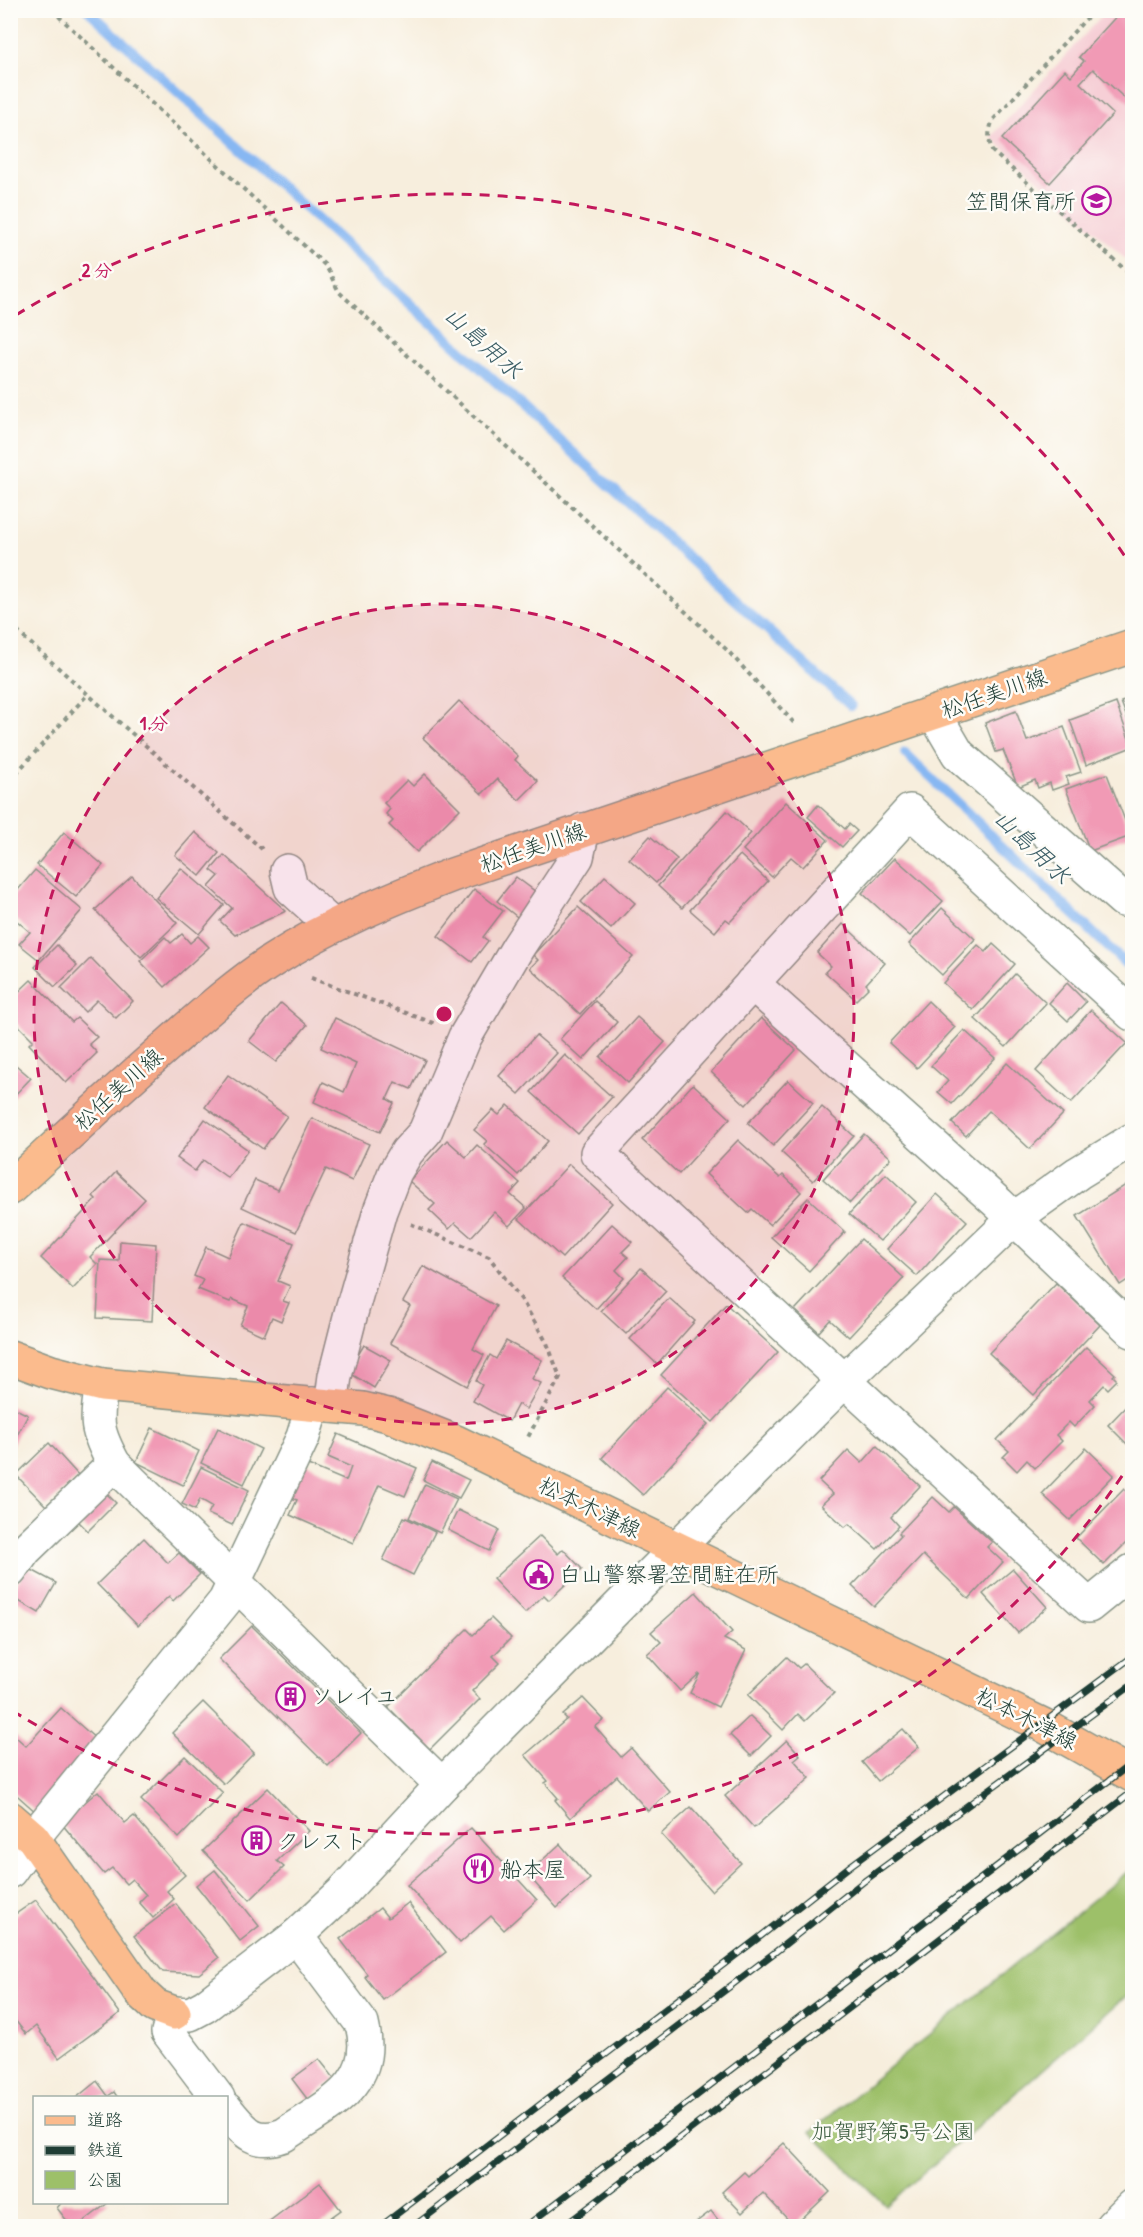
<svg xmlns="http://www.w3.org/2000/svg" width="1143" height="2237" font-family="'Patrick Hand','Klee One',sans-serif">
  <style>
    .built { fill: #f6cfd6 }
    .green { fill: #9dc069; stroke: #5e7e4e; stroke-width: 1.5 }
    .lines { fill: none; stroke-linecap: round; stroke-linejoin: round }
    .stream { stroke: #87b7f2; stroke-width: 10 }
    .building { fill: #f19ab5 }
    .minor-casing { stroke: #8b9688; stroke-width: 36 }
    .major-casing { stroke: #8b9688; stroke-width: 36 }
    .path { stroke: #8b9688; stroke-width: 4; stroke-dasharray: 4.5 4.5; stroke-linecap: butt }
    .minor { stroke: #fff; stroke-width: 33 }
    .major { stroke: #fbbb8d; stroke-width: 33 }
    .rail-casing { stroke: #1f3d34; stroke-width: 7 }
    .rail { stroke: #fdfcf7; stroke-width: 4.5; stroke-dasharray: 14; stroke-linecap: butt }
    .ring { fill: none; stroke: #c2185b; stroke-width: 3; stroke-dasharray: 10 8 }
    .labels { text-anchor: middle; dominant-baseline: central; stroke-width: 5; stroke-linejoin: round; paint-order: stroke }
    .poi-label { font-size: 22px; fill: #1f3d34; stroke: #fdfcf7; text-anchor: start }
    .street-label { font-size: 22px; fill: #1f3d34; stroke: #fdfcf7 }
    .park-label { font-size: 22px; fill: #3e5e41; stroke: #fdfcf7 }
    .water-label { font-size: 24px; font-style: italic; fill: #395c64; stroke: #fdfcf7 }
    .centre { fill: #c2185b; stroke: #fdfcf7; stroke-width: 3 }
    .ring-label { font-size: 18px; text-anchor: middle; font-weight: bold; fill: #c2185b; stroke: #fdfcf7; stroke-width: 5; stroke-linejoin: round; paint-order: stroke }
  </style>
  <rect width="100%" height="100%" fill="#fdfcf7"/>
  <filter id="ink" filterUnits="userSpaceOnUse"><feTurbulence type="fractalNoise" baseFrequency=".0167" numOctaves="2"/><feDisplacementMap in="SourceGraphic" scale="12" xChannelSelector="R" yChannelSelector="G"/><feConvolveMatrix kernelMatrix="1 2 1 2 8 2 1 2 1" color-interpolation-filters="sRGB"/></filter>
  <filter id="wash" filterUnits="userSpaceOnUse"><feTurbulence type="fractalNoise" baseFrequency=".008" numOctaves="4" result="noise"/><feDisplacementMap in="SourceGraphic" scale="24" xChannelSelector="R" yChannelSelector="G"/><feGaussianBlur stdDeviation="1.35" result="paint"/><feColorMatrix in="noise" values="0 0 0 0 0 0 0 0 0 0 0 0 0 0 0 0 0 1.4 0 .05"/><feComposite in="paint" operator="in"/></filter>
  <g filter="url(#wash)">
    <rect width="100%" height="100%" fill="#f7eedd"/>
    <polygon class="built" points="1106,11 1132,11 1132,265 991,137"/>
    <polygon class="green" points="1132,1868 1132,1991 886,2206 810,2132"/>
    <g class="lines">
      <g class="stream">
        <polyline points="88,10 851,706"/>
        <polyline points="905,753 1132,970"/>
      </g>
    </g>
    <g id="blocks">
      <g class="building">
        <polygon points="1122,10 1132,10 1132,105 1093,69 1080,83 1113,114 1050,183 1002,139 1065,70 1071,76 1084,61 1079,57"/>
        <polygon points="1132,698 1132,731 1121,702"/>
        <polygon points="459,701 518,756 515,760 538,781 519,800 497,779 482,794 423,738"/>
        <polygon points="1116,703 1132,747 1086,765 1070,720"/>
        <polygon points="1016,711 1027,741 1064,727 1081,772 1066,777 1069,784 1052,790 1050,783 1038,788 1035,780 1018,787 1003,750 996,752 985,723"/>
        <polygon points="425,774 460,809 417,852 389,825 393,821 386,814 390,809 384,803 407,780 413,786"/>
        <polygon points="1107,774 1131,836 1090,851 1066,789"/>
        <polygon points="786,802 828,840 803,867 791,857 772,877 743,850"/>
        <polygon points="818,805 845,829 849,824 857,831 842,847 808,817"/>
        <polygon points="727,811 751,833 682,908 658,886"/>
        <polygon points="64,832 103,865 76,897 37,865"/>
        <polygon points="195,832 219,853 200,876 175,855"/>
        <polygon points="650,836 677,859 656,883 629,859"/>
        <polygon points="224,855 286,911 235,935 220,921 232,908 209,887 219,876 211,870"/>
        <polygon points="740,855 768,881 730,922 726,919 715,932 690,910"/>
        <polygon points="895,858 943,901 910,936 862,893"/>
        <polygon points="181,868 224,905 199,934 156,898"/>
        <polygon points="35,870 82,910 39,960 19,944 30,932 10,915 10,899"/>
        <polygon points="132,876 177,923 141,957 95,910"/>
        <polygon points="605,876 635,903 611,929 581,902"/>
        <polygon points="516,877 540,895 521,920 497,901"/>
        <polygon points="474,889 503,911 483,937 488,941 472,962 438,936"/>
        <polygon points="578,907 633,957 580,1014 530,968 538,960 533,955"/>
        <polygon points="942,908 975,939 942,975 909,944"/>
        <polygon points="843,924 885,963 866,984 869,987 856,1000 825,972 831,966 817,953"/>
        <polygon points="182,934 190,943 198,936 209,947 165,987 140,961 165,937 171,943"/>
        <polygon points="993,944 1015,964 973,1010 943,983 978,945 986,952"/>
        <polygon points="57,945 77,966 55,987 35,967"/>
        <polygon points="91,958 133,1001 116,1018 97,1000 85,1012 61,988"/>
        <polygon points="1015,974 1046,1003 1006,1047 975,1019"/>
        <polygon points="31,980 72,1022 77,1018 97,1037 89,1044 97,1053 66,1083 29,1044 33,1040 10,1017 10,1000"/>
        <polygon points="1067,983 1086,1002 1068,1021 1049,1003"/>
        <polygon points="595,1001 617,1022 583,1060 560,1039"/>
        <polygon points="928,1001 955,1027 917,1068 889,1043"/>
        <polygon points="281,1003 307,1025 276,1062 249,1041"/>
        <polygon points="1091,1010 1127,1043 1071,1103 1036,1071"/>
        <polygon points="637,1017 665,1042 628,1083 600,1057"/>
        <polygon points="335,1018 425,1060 411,1089 395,1082 387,1099 394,1103 380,1132 314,1102 323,1082 344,1092 356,1064 321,1048"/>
        <polygon points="761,1018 796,1050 746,1105 711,1072"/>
        <polygon points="964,1030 995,1058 952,1104 938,1092 948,1081 931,1066"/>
        <polygon points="536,1035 557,1053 519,1094 499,1076"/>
        <polygon points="565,1055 612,1097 578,1134 531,1092"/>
        <polygon points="10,1060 31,1078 10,1100"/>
        <polygon points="1007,1063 1063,1114 1030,1149 989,1111 966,1136 952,1123"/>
        <polygon points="228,1075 287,1116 263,1149 205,1107"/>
        <polygon points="788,1080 813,1103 773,1146 748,1123"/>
        <polygon points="693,1084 730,1118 679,1174 642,1140"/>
        <polygon points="508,1105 548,1141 518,1175 484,1144 487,1141 474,1130 493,1110 499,1115"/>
        <polygon points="822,1107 854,1136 813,1181 781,1152"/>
        <polygon points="312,1118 369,1144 352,1181 326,1169 296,1232 242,1207 255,1180 278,1190"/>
        <polygon points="205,1119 248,1150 228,1178 203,1160 195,1171 177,1158"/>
        <polygon points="864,1134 891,1158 850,1203 823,1179"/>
        <polygon points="447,1140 466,1157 477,1145 520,1183 510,1194 526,1208 509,1226 494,1212 471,1237 455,1223 449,1229 429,1210 435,1204 409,1181"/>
        <polygon points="738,1140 780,1178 783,1175 801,1192 770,1225 752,1209 748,1213 706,1174"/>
        <polygon points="569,1164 612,1203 562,1258 519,1219"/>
        <polygon points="116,1172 145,1199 90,1257 97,1264 73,1289 41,1258 96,1199 93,1196"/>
        <polygon points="886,1174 916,1202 880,1241 849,1214"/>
        <polygon points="1132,1181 1132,1277 1120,1285 1077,1216"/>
        <polygon points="937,1194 967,1221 917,1276 887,1249"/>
        <polygon points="808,1198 845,1232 809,1271 771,1237"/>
        <polygon points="244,1222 294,1243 278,1281 290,1286 283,1301 289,1303 281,1321 272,1317 264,1336 240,1325 248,1306 232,1299 230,1302 198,1289 203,1280 194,1276 206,1247 228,1257"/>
        <polygon points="612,1224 632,1242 622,1252 628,1257 616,1270 624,1278 596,1309 562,1278"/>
        <polygon points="861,1239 904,1278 849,1337 830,1320 819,1332 795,1310"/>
        <polygon points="120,1241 156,1244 152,1321 97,1318 100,1260 119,1261"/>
        <polygon points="423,1266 496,1306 473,1349 484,1355 467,1386 390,1343 410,1306 403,1302"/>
        <polygon points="641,1268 666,1291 626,1334 601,1311"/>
        <polygon points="1056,1283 1100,1325 1034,1395 989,1353"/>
        <polygon points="669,1298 695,1321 657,1364 630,1339"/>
        <polygon points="726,1304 778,1352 713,1422 661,1375"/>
        <polygon points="506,1341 542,1360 532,1379 541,1383 526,1409 518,1404 509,1421 473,1401 482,1385 476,1381 490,1355 496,1359"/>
        <polygon points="364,1345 391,1360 374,1388 348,1372"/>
        <polygon points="1086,1347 1115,1374 1113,1376 1117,1380 1108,1389 1104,1385 1090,1400 1095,1405 1074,1427 1069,1422 1056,1435 1062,1441 1035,1468 1027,1460 1017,1471 1003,1457 1009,1451 997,1440"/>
        <polygon points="667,1387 708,1424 643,1495 602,1458"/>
        <polygon points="1132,1400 1132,1443 1129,1446 1108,1425"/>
        <polygon points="10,1406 28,1415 10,1448"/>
        <polygon points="152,1428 199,1451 183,1485 136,1462"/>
        <polygon points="218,1428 261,1449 244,1484 201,1463"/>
        <polygon points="338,1434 417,1468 405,1496 379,1485 353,1543 290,1515 297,1500 286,1496 301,1462 346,1481 351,1467 328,1457"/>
        <polygon points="49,1443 79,1476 46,1506 16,1475"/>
        <polygon points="877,1446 920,1486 891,1517 899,1526 877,1549 849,1524 845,1527 821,1505 833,1494 819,1481 848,1450 862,1463"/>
        <polygon points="1086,1448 1114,1475 1070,1520 1042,1494"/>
        <polygon points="432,1462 469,1480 459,1498 423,1480"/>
        <polygon points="201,1467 249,1490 232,1525 208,1514 212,1506 200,1499 195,1510 182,1504"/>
        <polygon points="425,1484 457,1499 440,1533 409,1518"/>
        <polygon points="1124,1489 1132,1498 1132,1537 1104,1565 1076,1538"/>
        <polygon points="103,1490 116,1503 88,1531 75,1518"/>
        <polygon points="933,1497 949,1512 954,1507 992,1542 987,1547 1003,1562 969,1599 923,1555 874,1607 852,1586 901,1535 899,1533"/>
        <polygon points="458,1510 499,1530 489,1551 448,1530"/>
        <polygon points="404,1517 435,1532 413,1575 383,1560"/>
        <polygon points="540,1536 558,1554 563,1549 582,1569 549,1600 544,1595 525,1613 493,1579"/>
        <polygon points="144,1538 168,1563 179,1553 200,1574 173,1601 169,1596 138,1626 97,1584"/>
        <polygon points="26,1567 56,1583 39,1613 10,1596"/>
        <polygon points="1013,1569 1047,1607 1018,1633 983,1594"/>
        <polygon points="696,1592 732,1632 724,1639 746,1650 718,1707 690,1693 700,1673 680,1691 647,1654 661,1642 651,1632"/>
        <polygon points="491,1618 511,1638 493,1656 500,1663 472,1691 480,1699 430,1749 388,1707 467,1629 473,1635"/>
        <polygon points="252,1626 361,1733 328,1766 219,1659"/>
        <polygon points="787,1657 799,1668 804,1664 834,1693 805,1721 798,1714 783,1730 748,1695"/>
        <polygon points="583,1698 604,1720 595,1727 621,1757 631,1748 670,1792 648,1811 617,1776 570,1818 555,1800 558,1798 545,1783 548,1781 525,1755 567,1719 563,1715"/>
        <polygon points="203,1702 254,1753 224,1784 172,1733"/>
        <polygon points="61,1708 97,1740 37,1813 10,1789 10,1741 15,1736 26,1746"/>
        <polygon points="750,1716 771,1736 751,1756 730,1735"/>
        <polygon points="903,1729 919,1747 878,1781 862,1762"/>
        <polygon points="787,1740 800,1755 794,1760 810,1778 754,1828 725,1796"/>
        <polygon points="185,1756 223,1793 179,1838 141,1800"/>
        <polygon points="268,1788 309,1831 277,1861 284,1867 250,1900 203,1851"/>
        <polygon points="98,1791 125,1823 134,1816 185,1875 167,1891 174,1899 153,1918 139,1902 146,1895 132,1879 126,1884 112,1868 104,1874 61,1823"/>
        <polygon points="691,1807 741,1863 711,1891 661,1834"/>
        <polygon points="471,1828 537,1900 504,1930 491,1916 460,1943 407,1885"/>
        <polygon points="560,1844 590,1879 557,1908 527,1874"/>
        <polygon points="215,1870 259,1926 240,1941 196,1885"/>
        <polygon points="36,1900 120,2013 59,2058 36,2026 26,2034 10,2014 10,1918"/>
        <polygon points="408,1903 446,1952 383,2000 365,1977 367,1974 340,1939 380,1908 388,1918"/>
        <polygon points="176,1904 219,1958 199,1974 163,1972 134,1936"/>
        <polygon points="319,2059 335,2079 308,2100 292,2079"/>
        <polygon points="97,2081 108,2096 114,2092 118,2098 76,2098"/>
        <polygon points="784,2143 830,2192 794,2226 763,2193 742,2213 722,2192 744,2172 748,2176"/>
        <polygon points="320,2183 341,2210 319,2226 263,2226"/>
        <polygon points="62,2202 109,2202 78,2226 71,2226 57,2208"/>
        <polygon points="711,2211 723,2226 691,2226"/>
      </g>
    </g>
  </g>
  <g filter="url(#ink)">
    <use href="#blocks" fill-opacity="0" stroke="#8b9688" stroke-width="1.5"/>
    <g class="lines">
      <defs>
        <g id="minor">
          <polyline points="934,713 958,754 1123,900 1132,896"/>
          <polyline points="287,871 291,888 333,926"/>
          <polyline points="752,983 998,1203 1132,1331"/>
          <polyline points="1132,1014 910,811 597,1153 1089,1606 1132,1571"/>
          <path d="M102,1385c-7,37 -6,46 12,79l328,321"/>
          <polyline points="331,1406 335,1376 351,1313 380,1211 395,1172 407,1152 425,1132 465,1037 518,947 577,857 583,830"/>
          <polyline points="10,1571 25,1550 114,1464"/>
          <polyline points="10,1871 33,1838 225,1601 303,1437 313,1404"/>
          <polyline points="218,2098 168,2032 174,2013 190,2014 205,2006 296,1936 342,1893 442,1785 640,1585 844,1381 1015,1218 1078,1173 1132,1140"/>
          <path d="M226,2109c18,22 28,37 58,26 43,-30 94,-49 78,-111l-66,-88"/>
          <polyline points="1112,2226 1132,2206"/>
        </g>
        <g id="major">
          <path d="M10,1188c53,-48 105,-97 159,-144 33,-29 66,-59 103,-83 56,-36 118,-62 180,-86l680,-229"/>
          <polyline points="10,1357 51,1372 102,1385 363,1409 388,1415 456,1442 1043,1725 1132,1775"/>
          <polyline points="10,1818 33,1838 141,1993 155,2006 174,2013"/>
        </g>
      </defs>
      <use href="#minor" class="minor-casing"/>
      <use href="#major" class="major-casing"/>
      <g class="path">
        <polyline points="52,10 326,266 339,292 727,650 795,724"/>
        <path d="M1094,10l-101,110c-5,12 -5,19 -1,31l140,125"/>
        <polyline points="10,625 262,849"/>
        <polyline points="10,780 87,695"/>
        <polyline points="311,978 436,1024"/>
        <polyline points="411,1224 489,1257 521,1299 547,1343 560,1377 527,1439"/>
      </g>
      <use href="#minor" class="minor"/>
      <use href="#major" class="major"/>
      <defs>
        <g id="rail">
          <polyline points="381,2226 761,1936 850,1866 1132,1657"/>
          <polyline points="414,2226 774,1953 863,1882 1132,1685"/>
          <polyline points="526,2226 1132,1763"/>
          <polyline points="564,2226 1132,1792"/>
        </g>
      </defs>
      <use href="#rail" class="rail-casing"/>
      <use href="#rail" class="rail"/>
    </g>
  </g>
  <circle cx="444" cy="1014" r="410" fill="#c2185b" fill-opacity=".12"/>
  <g class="ring">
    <circle cx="444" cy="1014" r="410"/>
    <path d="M1132 1461A820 820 0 0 1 16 1713M16 315A820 820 0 0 1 1132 567"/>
  </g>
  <defs>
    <symbol id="school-ring" viewBox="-11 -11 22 22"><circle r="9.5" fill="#fdfcf7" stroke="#b5179e" stroke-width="1.5"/><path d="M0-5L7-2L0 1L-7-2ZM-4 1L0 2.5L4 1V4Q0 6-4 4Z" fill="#b5179e"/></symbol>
    <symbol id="civic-ring" viewBox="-11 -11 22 22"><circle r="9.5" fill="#fdfcf7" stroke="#b5179e" stroke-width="1.5"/><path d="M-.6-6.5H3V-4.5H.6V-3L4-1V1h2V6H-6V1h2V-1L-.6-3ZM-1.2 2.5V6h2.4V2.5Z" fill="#b5179e"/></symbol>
    <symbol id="building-ring" viewBox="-11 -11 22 22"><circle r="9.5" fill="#fdfcf7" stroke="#b5179e" stroke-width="1.5"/><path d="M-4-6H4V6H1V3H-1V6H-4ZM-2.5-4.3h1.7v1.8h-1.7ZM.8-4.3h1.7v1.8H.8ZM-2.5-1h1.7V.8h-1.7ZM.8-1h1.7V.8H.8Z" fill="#b5179e"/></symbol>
    <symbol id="restaurant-ring" viewBox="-11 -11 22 22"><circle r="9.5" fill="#fdfcf7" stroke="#b5179e" stroke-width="1.5"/><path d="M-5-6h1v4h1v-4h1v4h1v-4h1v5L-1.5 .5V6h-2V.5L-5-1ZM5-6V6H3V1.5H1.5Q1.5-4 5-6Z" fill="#b5179e"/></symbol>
  </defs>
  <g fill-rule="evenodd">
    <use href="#school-ring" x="1080" y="184" width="33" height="33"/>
    <use href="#civic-ring" x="522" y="1558" width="33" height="33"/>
    <use href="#building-ring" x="274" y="1680" width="33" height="33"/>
    <use href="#building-ring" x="240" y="1824" width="33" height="33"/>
    <use href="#restaurant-ring" x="462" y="1852" width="33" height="33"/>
  </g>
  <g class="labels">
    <g class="poi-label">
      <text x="1076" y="201" text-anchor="end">笠間保育所</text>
      <text x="559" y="1574">白山警察署笠間駐在所</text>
      <text x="311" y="1696">ソレイユ</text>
      <text x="277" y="1841">クレスト</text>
      <text x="500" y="1869">船本屋</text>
    </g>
    <g class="street-label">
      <text transform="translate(994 693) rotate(-19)">松任美川線</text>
      <text transform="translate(533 847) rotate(-19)">松任美川線</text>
      <text transform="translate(118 1089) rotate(-42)">松任美川線</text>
      <text transform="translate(590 1507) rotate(26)">松本木津線</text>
      <text transform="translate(1027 1718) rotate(27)">松本木津線</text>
    </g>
    <g class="park-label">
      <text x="893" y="2131">加賀野第5号公園</text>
    </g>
    <g class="water-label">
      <text transform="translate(484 342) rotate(42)">山島用水</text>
      <text transform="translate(1033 846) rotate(44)">山島用水</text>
    </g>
  </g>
  <circle cx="444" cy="1014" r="9" class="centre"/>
  <g class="ring-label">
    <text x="97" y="277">2 分</text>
    <text x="154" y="730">1 分</text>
  </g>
  <rect width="1143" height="2237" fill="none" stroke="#fdfcf7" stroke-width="36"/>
  <rect x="33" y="2096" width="195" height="108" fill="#fdfcf7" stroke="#a4b0a9" stroke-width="1.5"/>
  <rect x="45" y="2116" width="30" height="9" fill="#fbbb8d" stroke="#a4b0a9" stroke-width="1.5"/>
  <text x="87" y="2126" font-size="18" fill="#1f3d34">道路</text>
  <rect x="45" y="2146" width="30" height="9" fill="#1f3d34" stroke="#a4b0a9" stroke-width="1.5"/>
  <text x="87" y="2156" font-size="18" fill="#1f3d34">鉄道</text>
  <rect x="45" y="2171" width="30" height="18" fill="#9dc069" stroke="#a4b0a9" stroke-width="1.5"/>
  <text x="87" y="2186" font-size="18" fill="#1f3d34">公園</text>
</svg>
